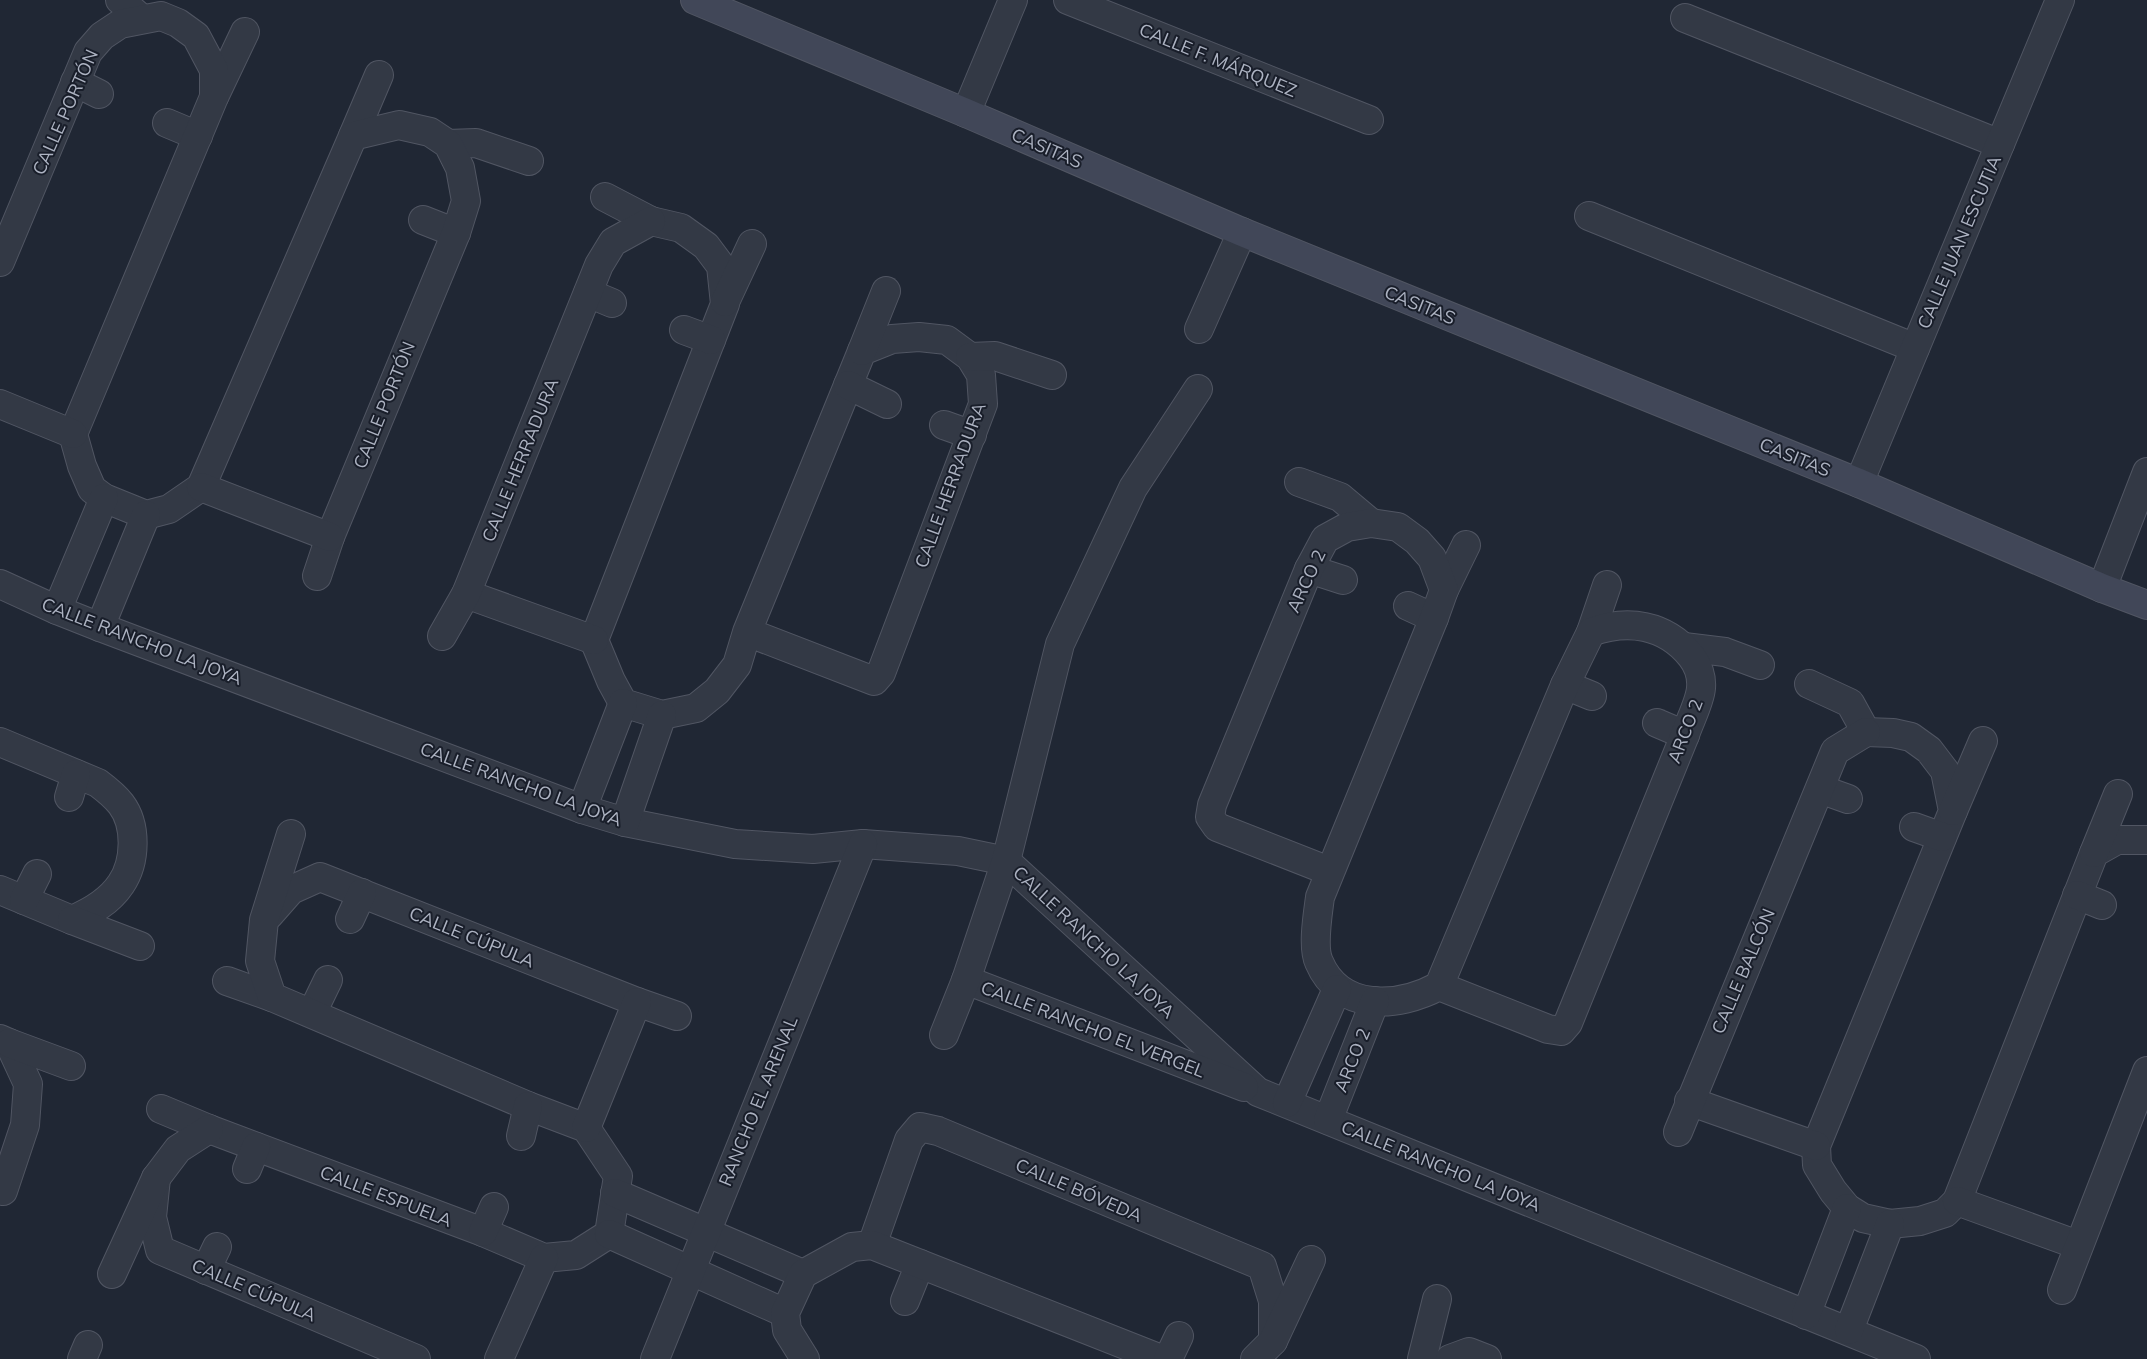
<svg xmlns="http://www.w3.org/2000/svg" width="2147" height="1359" font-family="Mulish,sans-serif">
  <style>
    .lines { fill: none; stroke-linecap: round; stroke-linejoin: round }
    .street-casing { stroke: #515663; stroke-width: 30 }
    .secondary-casing { stroke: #515663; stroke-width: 30 }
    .street { stroke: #333945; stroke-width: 28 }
    .secondary { stroke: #414758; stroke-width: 28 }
    .labels { text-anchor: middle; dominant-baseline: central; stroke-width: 4; stroke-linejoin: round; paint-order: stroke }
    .street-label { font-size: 18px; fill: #adb3c2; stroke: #191e2a }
  </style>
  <rect width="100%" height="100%" fill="#202734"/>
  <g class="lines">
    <defs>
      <g id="street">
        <polyline points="120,0 142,19"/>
        <polyline points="1068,0 1369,120"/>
        <polyline points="1685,18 2000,144"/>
        <polyline points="75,82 99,94"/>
        <polyline points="215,95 245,32"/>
        <polyline points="966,113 1013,0"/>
        <polyline points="167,123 198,136"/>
        <polyline points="353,136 379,75"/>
        <polyline points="448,144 476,143 529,161"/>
        <polyline points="605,197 651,221 681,228 706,246 721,266 725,304 594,640 611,681 623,703 662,715 696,708 717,691 737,665 747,632 862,351 892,339 919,337 947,340 970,357 981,375 983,404 881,673 874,681 747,632"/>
        <polyline points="1589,216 1915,348"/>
        <polyline points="423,220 456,233"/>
        <polyline points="0,262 88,52 102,36 120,24 161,16 178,23 196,36 214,70 214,97 73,434 82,466 92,489 104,498 146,515 169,509 201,487 353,136 399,125 430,132 448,144 460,168 466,201 456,233 330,537 317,576"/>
        <polyline points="588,293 612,303"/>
        <polyline points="725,302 752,244"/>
        <polyline points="1199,329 1242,232"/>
        <polyline points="684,330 711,340"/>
        <polyline points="862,351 886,291"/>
        <polyline points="970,357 995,356 1052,375"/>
        <polyline points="848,385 887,404"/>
        <polyline points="0,404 73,434"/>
        <polyline points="944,425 972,435"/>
        <polyline points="1299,482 1340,497 1371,523"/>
        <polyline points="1859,483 2060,0"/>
        <polyline points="201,487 330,537"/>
        <polyline points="1309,569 1343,580"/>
        <polyline points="0,584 57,610 100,627 582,809 625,822 735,844 813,849 863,844 958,851 1006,861 1258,1092 1916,1359"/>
        <polyline points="2102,588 2147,472"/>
        <polyline points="1444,590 1466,545"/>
        <polyline points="466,594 594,640"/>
        <polyline points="1408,606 1434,618"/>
        <polyline points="57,610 104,498"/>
        <polyline points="100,627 146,515"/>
        <polyline points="1591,632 1607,585"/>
        <polyline points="442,636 466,594 599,265 613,242 651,221"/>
        <polyline points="1684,647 1725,652 1760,665"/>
        <polyline points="1809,684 1850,703 1866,732"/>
        <polyline points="1565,685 1592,696"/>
        <polyline points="1657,723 1685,735"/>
        <polyline points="1866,732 1893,733 1911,737 1929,750 1945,771 1953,811 1816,1146 1817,1165 1833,1191 1847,1208 1863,1218 1890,1224 1920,1221 1945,1213 1957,1201 2094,853 2117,840 2147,840"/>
        <path d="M0,742l98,41c8,6 16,12 23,21 16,21 15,58 0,80 -12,18 -30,28 -49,36l-72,-30"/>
        <polyline points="1820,789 1848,799"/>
        <polyline points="69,797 76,774"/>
        <polyline points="582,809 623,703"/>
        <polyline points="1953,811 1983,741"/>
        <polyline points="625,822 662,715"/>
        <polyline points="1914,827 1942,837"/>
        <polyline points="2094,853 2118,794"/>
        <path d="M1329,871l-112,-44 -7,-10 2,-12 97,-236 16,-30 22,-12 24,-4 27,4 19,14 15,17 12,32 -10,28 -114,279c-2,16 -8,50 -1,65 21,50 79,46 120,24l126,-301 26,-53c37,-13 74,-8 100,24 7,9 11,21 10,32 -1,14 -12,34 -16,47l-117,288 -7,8 -13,-2 -109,-43"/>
        <polyline points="2077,895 2102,905"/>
        <polyline points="24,900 37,874"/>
        <polyline points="269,915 291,890 320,877 637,1002 677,1016"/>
        <polyline points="350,919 362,893"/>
        <polyline points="72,920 140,946"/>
        <polyline points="966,980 1244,1087"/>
        <polyline points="227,981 272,997"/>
        <polyline points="312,1013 328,980"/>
        <polyline points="944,1035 966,980 1006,861 1060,644 1133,488 1198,389"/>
        <polyline points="0,1039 9,1043 28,1084 25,1125 3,1191"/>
        <polyline points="9,1043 71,1066"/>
        <polyline points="1689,1101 1816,1146"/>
        <polyline points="1287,1103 1337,989"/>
        <polyline points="161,1109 209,1129 483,1232 544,1258 576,1255 609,1234 618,1176 586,1128 528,1106 272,997 260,961 264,920 291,834"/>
        <polyline points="1328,1120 1375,1001"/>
        <polyline points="586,1128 637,1002"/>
        <polyline points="1678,1132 1835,751 1866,732"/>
        <polyline points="521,1136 528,1106"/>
        <polyline points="247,1169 256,1147"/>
        <polyline points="156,1178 152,1217 160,1250 416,1359"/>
        <polyline points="615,1193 803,1274"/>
        <polyline points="1957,1201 2078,1245"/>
        <polyline points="483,1232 494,1207"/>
        <polyline points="609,1234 785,1313"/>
        <polyline points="872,1245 909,1140 920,1127 938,1131 1262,1266 1273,1301 1273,1341"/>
        <polyline points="206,1270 217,1247"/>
        <polyline points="112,1274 156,1178 178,1149 209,1129"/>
        <polyline points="2062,1290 2147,1071"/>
        <polyline points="905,1301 920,1264"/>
        <polyline points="1806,1315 1847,1208"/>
        <polyline points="1849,1330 1890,1224"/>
        <polyline points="82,1359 88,1345"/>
        <polyline points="499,1359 544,1258"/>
        <polyline points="655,1359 863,844"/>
        <polyline points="805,1359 787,1330 785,1313 803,1274 852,1247 872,1245 1161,1359"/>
        <polyline points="1168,1359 1179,1336"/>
        <polyline points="1255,1359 1273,1341 1311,1260"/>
        <polyline points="1422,1359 1437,1299"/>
        <polyline points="1450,1359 1469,1352 1487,1359"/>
      </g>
      <polyline id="secondary" points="695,0 966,113 1242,232 1859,483 2102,588 2147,605"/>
    </defs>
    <use href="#street" class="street-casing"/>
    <use href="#secondary" class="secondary-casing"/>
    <use href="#street" class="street"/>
    <use href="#secondary" class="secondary"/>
  </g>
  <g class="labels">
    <g class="street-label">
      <text transform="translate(1218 60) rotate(22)">CALLE F. MÁRQUEZ</text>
      <text transform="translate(65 112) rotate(-66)">CALLE PORTÓN</text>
      <text transform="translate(1047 148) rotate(23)">CASITAS</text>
      <text transform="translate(1959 242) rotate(-67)">CALLE JUAN ESCUTIA</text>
      <text transform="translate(1420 305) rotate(22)">CASITAS</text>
      <text transform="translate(384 405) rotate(-68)">CALLE PORTÓN</text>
      <text transform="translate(1795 457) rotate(22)">CASITAS</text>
      <text transform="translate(520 460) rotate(-68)">CALLE HERRADURA</text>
      <text transform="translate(950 485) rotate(-70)">CALLE HERRADURA</text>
      <text transform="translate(1306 581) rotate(-65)">ARCO 2</text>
      <text transform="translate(142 641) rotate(21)">CALLE RANCHO LA JOYA</text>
      <text transform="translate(1685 731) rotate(-69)">ARCO 2</text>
      <text transform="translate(521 784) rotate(20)">CALLE RANCHO LA JOYA</text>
      <text transform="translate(472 937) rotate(22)">CALLE CÚPULA</text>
      <text transform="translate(1094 942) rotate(43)">CALLE RANCHO LA JOYA</text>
      <text transform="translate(1743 971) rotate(-67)">CALLE BALCÓN</text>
      <text transform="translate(1093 1029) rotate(21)">CALLE RANCHO EL VERGEL</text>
      <text transform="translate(1352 1060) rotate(-68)">ARCO 2</text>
      <text transform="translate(758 1101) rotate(-68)">RANCHO EL ARENAL</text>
      <text transform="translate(1441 1166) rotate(22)">CALLE RANCHO LA JOYA</text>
      <text transform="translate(1079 1190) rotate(23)">CALLE BÓVEDA</text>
      <text transform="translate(386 1196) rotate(21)">CALLE ESPUELA</text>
      <text transform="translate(254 1290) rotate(23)">CALLE CÚPULA</text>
    </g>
  </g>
</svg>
